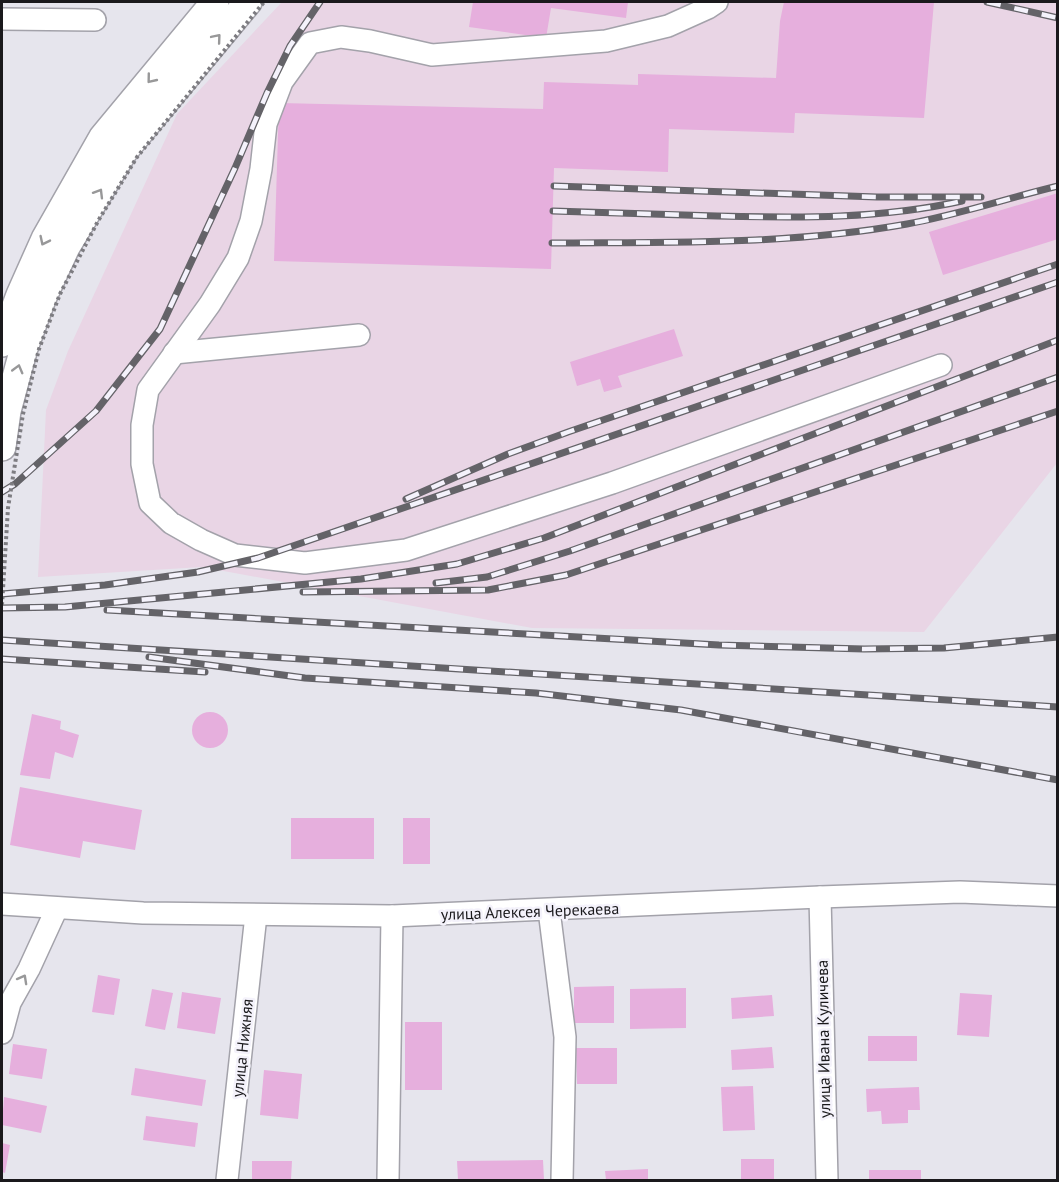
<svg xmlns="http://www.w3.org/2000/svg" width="1059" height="1182" font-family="'PT Sans',sans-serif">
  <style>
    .industrial { fill: #e9d5e5 }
    .building { fill: #e6afdd }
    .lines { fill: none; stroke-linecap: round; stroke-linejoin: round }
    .minor-casing { stroke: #a3a2aa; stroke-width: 24 }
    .major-casing { stroke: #a3a2aa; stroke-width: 30 }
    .minor { stroke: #fff; stroke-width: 21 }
    .major { stroke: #fff; stroke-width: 27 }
    .rail-casing { stroke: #646368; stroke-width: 7 }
    .rail { stroke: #f4f2fb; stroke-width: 4.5; stroke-dasharray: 14; stroke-linecap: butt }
    .path-bridge { stroke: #7d7c81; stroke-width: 4; stroke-dasharray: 3 3; stroke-linecap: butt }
    .oneway { stroke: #989899 }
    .labels { text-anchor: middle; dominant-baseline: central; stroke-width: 5; stroke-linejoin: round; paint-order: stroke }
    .street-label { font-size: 16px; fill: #1a191c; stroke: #f4f2fb }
  </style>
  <rect width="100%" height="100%" fill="#e6e5ed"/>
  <polygon class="industrial" points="282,2 1057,2 1057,463 924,632 532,628 202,567 38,577 46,410 68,351 177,114"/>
  <g class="building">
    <polygon points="473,2 628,2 626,18 551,8 546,38 469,27"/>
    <polygon points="784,2 934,2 924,118 795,113 794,133 669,129 668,172 554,168 551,269 274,261 279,103 543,109 544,82 638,85 638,74 776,78 780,21"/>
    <polygon points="1058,193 1058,239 943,275 929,232"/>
    <polygon points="674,329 683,356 618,376 622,387 604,392 600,379 577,386 570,362"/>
    <circle cx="210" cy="730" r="18"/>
    <polygon points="32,714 61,721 60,729 79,735 73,758 55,752 50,779 20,775"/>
    <polygon points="20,787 142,810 135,850 83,841 80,858 10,845"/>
    <rect x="291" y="818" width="83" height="41"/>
    <rect x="403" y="818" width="27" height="46"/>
    <polygon points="98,975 120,979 114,1015 92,1012"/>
    <polygon points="614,986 614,1023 574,1023 574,987"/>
    <polygon points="686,988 686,1028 630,1029 630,989"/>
    <polygon points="152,989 173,993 165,1030 145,1026"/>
    <polygon points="182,992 221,998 215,1034 177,1028"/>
    <polygon points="960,993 992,995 989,1037 957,1035"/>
    <polygon points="772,995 774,1016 732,1019 731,998"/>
    <rect x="405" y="1022" width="37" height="68"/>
    <rect x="868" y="1036" width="49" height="25"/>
    <polygon points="13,1044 47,1049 42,1079 9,1074"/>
    <polygon points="772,1047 774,1068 732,1070 731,1050"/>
    <polygon points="576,1048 617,1048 617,1084 577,1084"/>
    <polygon points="135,1068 206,1080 202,1106 131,1095"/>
    <polygon points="264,1070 302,1074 298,1119 260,1115"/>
    <polygon points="753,1086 755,1130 723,1131 721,1087"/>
    <polygon points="919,1087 920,1110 908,1110 908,1123 882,1124 881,1111 867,1112 866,1089"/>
    <polygon points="4,1097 47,1106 41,1133 2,1125"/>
    <polygon points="146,1116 198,1123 195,1147 143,1140"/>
    <polygon points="2,1143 10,1145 5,1173 2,1172"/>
    <rect x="741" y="1159" width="33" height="21"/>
    <polygon points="543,1160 544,1180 458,1180 457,1161"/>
    <polygon points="252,1161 292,1161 291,1179 252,1179"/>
    <polygon points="648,1169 648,1180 606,1180 605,1171"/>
    <rect x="869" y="1170" width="52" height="10"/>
  </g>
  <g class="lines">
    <defs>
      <g id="minor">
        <polyline points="717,2 708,8 668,26 606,41 432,55 370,41 341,37 310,43 282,82 266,124 261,169 251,221 238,258 210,304 148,390 142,425 142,464 150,503 171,523 201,540 235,555 305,563 406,550 612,483 941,365"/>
        <polyline points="2,19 95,20"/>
        <polyline points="174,353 359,335"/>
        <polyline points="820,897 827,1180"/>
        <polyline points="2,904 143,913 392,916 820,897 960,892 1058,896"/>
        <polyline points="549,910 565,1037 562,1180"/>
        <polyline points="2,1033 10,1003 29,969 57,908"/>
        <polyline points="227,1180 256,915"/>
        <polyline points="388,1180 392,916"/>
      </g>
      <g id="major">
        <polyline points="2,343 20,295 45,239 103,137 215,2"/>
        <polyline points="2,447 7,411 24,348 42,299 66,247 124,151 248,2"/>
      </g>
    </defs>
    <use href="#minor" class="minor-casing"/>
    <use href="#major" class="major-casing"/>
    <use href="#minor" class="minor"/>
    <use href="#major" class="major"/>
    <defs>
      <g id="rail">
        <polyline points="987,2 1058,18"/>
        <polyline points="554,186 877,197 981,197"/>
        <path d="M553,211c54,2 109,3 164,5 83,2 164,3 245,-15"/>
        <path d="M552,243c118,-1 238,2 355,-19 50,-9 101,-26 151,-38"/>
        <polyline points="2,492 15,484 96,411 160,329 235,168 267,93 290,46 320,2"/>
        <polyline points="406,499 508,454 568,432 1058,264"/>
        <polyline points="436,583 487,577 570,551 1058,377"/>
        <polyline points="303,592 488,590 566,575 1058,411"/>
        <polyline points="2,594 105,585 198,572 258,558 1058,282"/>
        <polyline points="2,608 65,607 361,579 457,564 544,538 1058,340"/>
        <polyline points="107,610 719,645 864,649 944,648 1058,637"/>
        <polyline points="2,640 1058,707"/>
        <polyline points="149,657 305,678 536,693 681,710 1058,780"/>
        <polyline points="2,659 205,672"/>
      </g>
    </defs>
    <use href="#rail" class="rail-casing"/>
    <use href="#rail" class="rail"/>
    <polyline class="path-bridge" points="2,605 8,508 23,414 39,349 60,294 98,221 137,157 264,2"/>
  </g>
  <defs><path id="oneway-chevron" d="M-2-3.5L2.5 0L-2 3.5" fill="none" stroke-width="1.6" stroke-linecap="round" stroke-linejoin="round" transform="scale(1.5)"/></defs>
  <g class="oneway">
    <use href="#oneway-chevron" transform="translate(217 38) rotate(-50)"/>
    <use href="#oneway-chevron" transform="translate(151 79) rotate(129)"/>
    <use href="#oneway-chevron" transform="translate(99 193) rotate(-59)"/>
    <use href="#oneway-chevron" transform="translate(44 241) rotate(116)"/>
    <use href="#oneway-chevron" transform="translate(18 369) rotate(-75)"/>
    <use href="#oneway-chevron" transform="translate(23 979) rotate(-61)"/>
  </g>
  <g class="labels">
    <g class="street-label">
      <text transform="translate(530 911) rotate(-2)">улица Алексея Черекаева</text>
      <text transform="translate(823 1039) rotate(-91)">улица Ивана Куличева</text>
      <text transform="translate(242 1048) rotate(-84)">улица Нижняя</text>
    </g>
  </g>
  <rect width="1059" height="1182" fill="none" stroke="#1a191c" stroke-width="6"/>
</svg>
